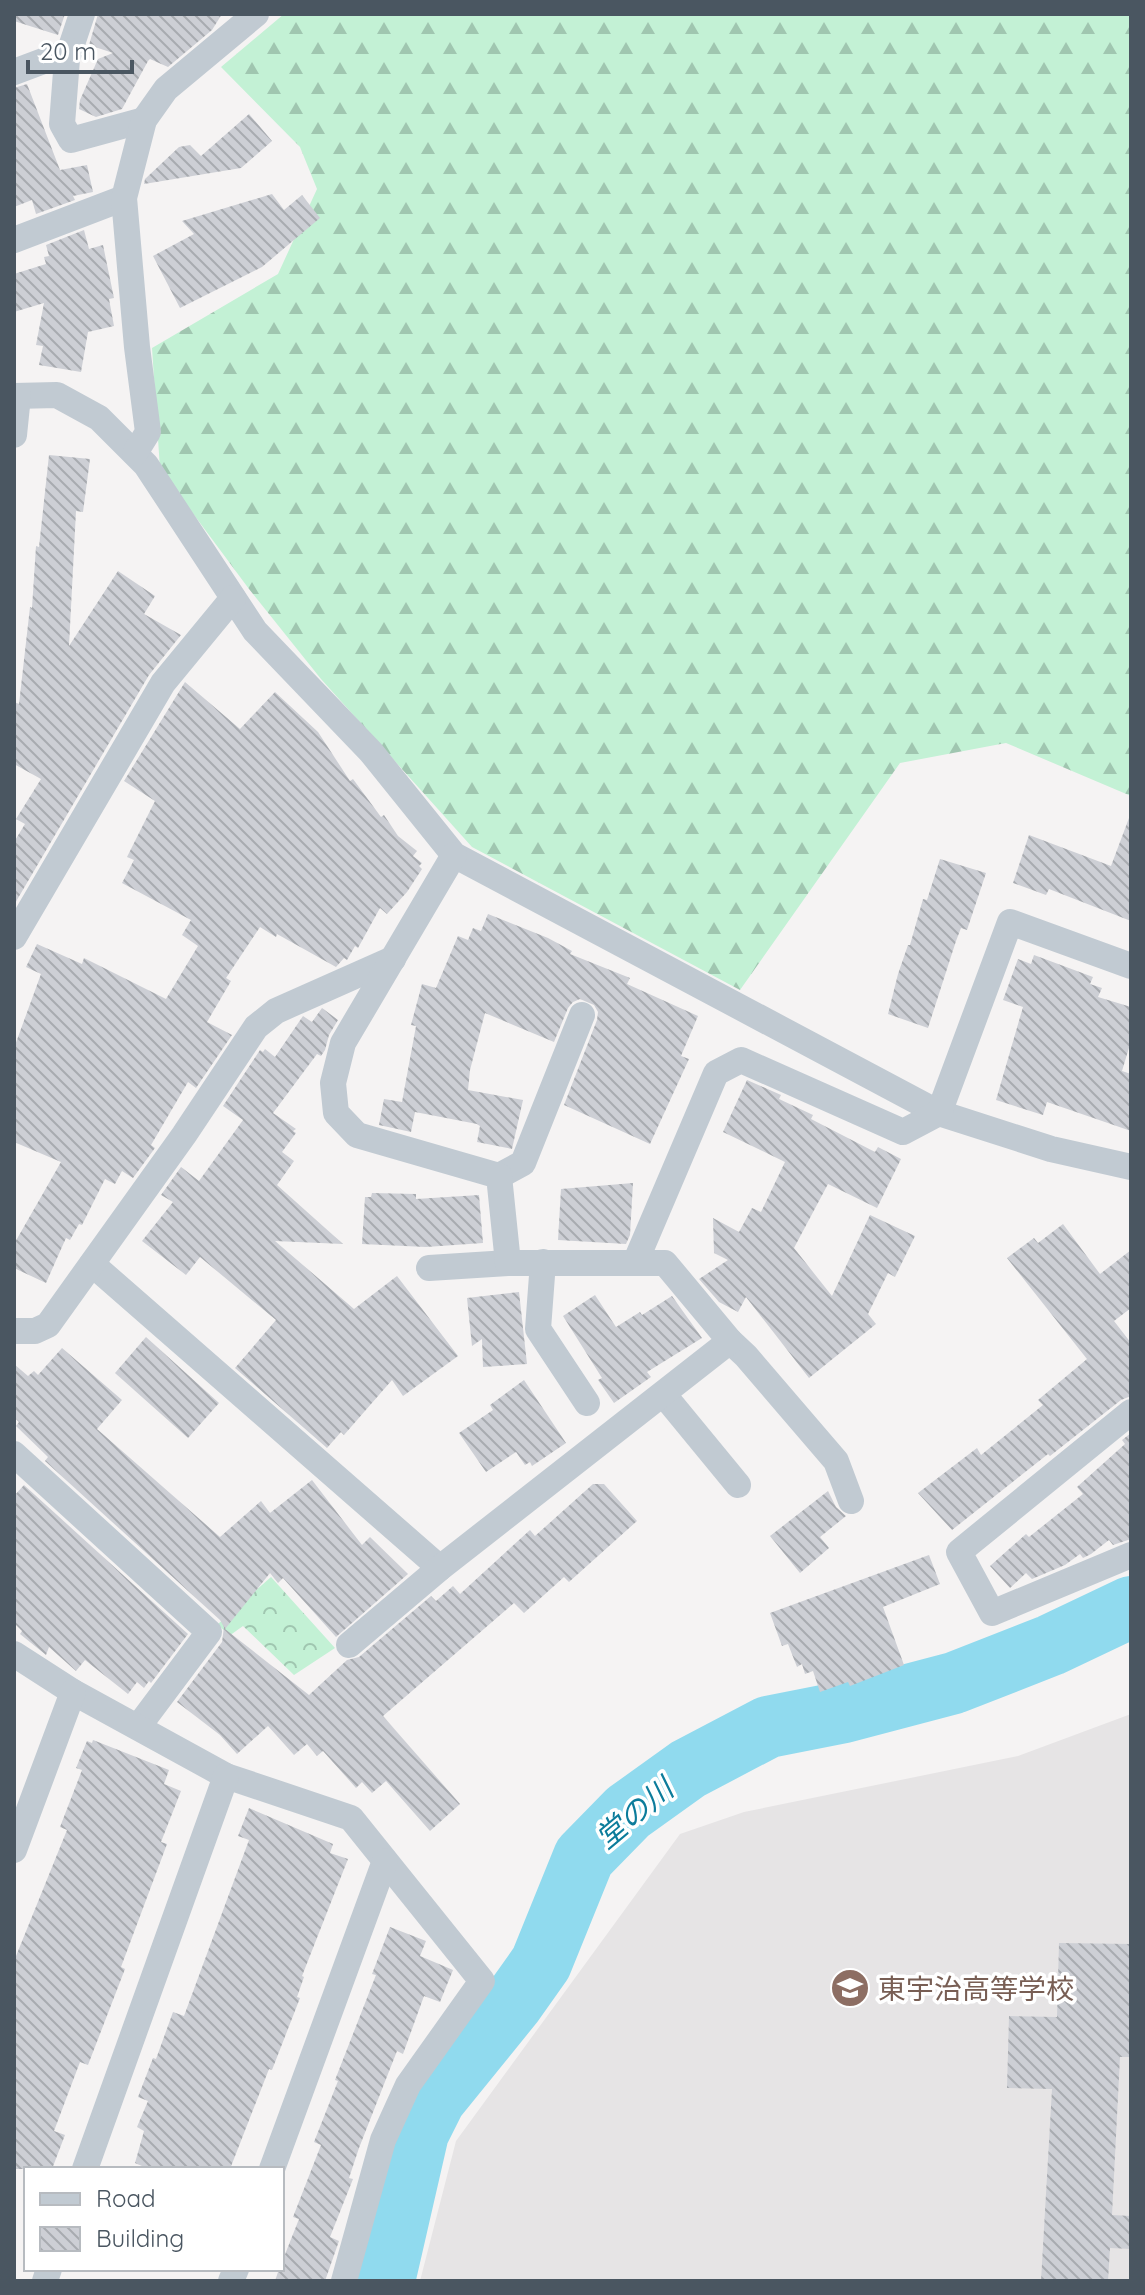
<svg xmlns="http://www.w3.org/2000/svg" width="1145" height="2295" font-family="Quicksand,'Noto Sans JP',sans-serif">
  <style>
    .education { fill: #e6e4e5 }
    .forest { fill: url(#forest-firs) }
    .park { fill: url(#park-crowns) }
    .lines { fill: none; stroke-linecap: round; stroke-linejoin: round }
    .river { stroke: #90daee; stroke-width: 62 }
    .building { fill: url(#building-back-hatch) }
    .street { stroke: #c1cad2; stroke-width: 26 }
    .labels { text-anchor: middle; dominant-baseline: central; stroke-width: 7; stroke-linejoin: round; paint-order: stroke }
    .education-label { font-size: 28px; fill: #785e54; stroke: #fff; text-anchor: start }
    .water-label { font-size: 30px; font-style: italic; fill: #0c7c9b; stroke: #fff }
  </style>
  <defs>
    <pattern id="forest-firs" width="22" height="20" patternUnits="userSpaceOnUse" patternTransform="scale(2)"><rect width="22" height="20" fill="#c3f1d5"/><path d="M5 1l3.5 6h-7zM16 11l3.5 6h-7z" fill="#a0c6b0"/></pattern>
    <pattern id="park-crowns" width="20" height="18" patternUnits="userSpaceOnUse" patternTransform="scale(2)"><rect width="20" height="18" fill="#c3f1d5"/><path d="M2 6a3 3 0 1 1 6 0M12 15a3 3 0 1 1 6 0" fill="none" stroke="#a0c6b0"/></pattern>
    <pattern id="building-back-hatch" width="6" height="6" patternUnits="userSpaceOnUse" patternTransform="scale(2)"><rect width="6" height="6" fill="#cdcfd5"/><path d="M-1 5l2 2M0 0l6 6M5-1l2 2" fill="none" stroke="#a8abb0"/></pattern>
  </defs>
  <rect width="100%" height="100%" fill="#f5f3f3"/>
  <polygon class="education" points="1131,1714 1131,2281 420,2281 456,2141 680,1834 744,1812 1018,1756"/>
  <polygon class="forest" points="284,14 1131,14 1131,796 1006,743 900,763 740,990 472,847 321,679 249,589 160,469 152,348 278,274 317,189 300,147 221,67"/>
  <polygon class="park" points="271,1577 335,1648 294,1675 243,1626 229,1636 218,1624"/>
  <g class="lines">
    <polyline class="river" points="384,2281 418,2133 435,2099 512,2004 541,1963 584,1857 628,1812 688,1769 768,1727 844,1712 954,1683 1051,1645 1131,1607"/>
  </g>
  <g class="building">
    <polygon points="14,14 65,14 58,35 14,21"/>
    <polygon points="98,14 222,14 212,30 168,67 150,59 148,61 122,109 96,117 79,109 80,100 98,59 113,53 89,45"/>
    <polygon points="27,84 60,170 87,165 93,192 73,196 75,200 36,214 32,200 14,207 14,88"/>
    <polygon points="249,114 272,141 241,168 144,184 145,179 179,147 190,145 201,156"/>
    <polygon points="272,194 284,210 302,195 320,218 262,267 180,308 153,256 194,234 182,221"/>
    <polygon points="84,230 89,249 103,245 114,298 109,299 114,326 88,332 81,372 39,365 43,346 36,345 44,303 14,312 14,274 46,264 44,257 49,256 46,245"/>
    <polygon points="49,455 90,459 83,512 76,511 69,646 118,571 155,596 144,614 181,635 149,675 14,905 14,842 25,824 16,819 41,779 14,764 14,702 19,704 30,607 32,608 36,546 39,547"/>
    <polygon points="185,682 240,729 275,692 318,732 350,781 353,779 381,817 384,815 398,836 417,851 413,856 422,863 419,866 422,869 407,892 387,914 380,908 358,948 355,946 347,960 344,958 336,967 277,934 276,937 260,927 226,978 231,981 207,1022 232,1035 196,1088 188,1082 151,1145 155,1148 133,1178 122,1171 115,1184 105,1179 82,1225 79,1224 70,1240 66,1238 46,1283 14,1268 14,1244 61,1162 14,1142 14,1048 41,974 26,967 37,944 82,964 84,958 166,999 198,946 182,935 191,920 122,883 134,860 127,857 155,801 124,781"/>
    <polygon points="1129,818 1131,921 1049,889 1046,895 1013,883 1029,835 1111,866"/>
    <polygon points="940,859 986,873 967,930 961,928 956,941 928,1028 888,1014 898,974 908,945 910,945 923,899 927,900"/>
    <polygon points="488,914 548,938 572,951 570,954 630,978 627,984 698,1016 681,1056 689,1059 650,1144 564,1105 597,1020 598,1012 594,1005 580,999 573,1002 568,1008 554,1042 485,1013 470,1070 468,1090 523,1100 512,1149 477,1142 480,1126 477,1124 415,1112 411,1132 379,1125 384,1099 402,1102 416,1026 411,1025 422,984 436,988 458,936 468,940 473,928 481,931"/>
    <polygon points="1034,955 1093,977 1090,984 1102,988 1098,997 1131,1007 1131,1041 1122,1071 1131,1074 1131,1131 1047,1102 1043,1115 996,1100 1023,1007 1003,1000 1018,959 1031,964"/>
    <polygon points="322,1008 338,1020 329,1035 325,1050 321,1056 317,1054 273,1113 296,1129 293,1131 296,1133 282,1152 294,1161 277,1185 343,1244 275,1241 354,1309 397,1276 458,1356 403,1396 392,1380 344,1435 341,1432 327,1448 235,1368 276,1320 200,1257 186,1275 142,1241 173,1202 161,1195 181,1167 199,1181 243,1120 223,1106 260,1050 263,1052 265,1049 275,1057 303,1016 312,1022"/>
    <polygon points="747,1080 781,1095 779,1099 813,1115 811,1119 875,1152 878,1147 901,1159 877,1208 828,1184 794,1248 832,1296 870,1215 915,1236 895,1277 888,1273 868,1314 876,1324 809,1378 746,1297 738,1312 719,1302 699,1279 728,1260 714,1253 713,1218 739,1232 752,1208 761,1212 785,1162 723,1132"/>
    <polygon points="633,1183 630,1235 626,1244 558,1240 561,1189"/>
    <polygon points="372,1193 416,1194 416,1199 479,1195 483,1243 426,1247 362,1244 365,1197 371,1197"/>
    <polygon points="1063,1224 1100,1274 1131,1250 1131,1308 1114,1321 1131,1343 1131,1396 1121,1400 1050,1456 1048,1454 952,1530 918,1493 977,1448 981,1455 1043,1405 1038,1400 1087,1359 1007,1258 1034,1238 1038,1243"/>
    <polygon points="519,1292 527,1364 483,1367 482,1339 472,1346 467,1298"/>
    <polygon points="595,1295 616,1327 640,1312 642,1315 672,1296 702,1338 647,1372 651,1377 614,1403 598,1380 602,1378 563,1316"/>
    <polygon points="146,1337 219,1403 188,1438 115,1373"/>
    <polygon points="62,1348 122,1400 97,1429 220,1537 261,1501 270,1513 312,1480 362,1545 370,1537 408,1574 336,1637 283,1578 278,1583 270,1573 225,1629 309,1695 347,1660 359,1657 431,1596 436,1601 453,1586 460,1594 530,1530 535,1536 593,1484 604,1484 637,1521 569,1582 564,1577 524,1613 514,1603 383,1716 460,1804 430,1831 386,1781 372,1793 362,1782 356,1788 323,1751 317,1756 307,1744 294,1755 268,1726 237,1754 220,1735 177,1702 222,1642 224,1627 220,1620 45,1461 48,1457 16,1426 19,1422 14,1417 14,1364 28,1376 34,1371 38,1375"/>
    <polygon points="524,1380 566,1443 532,1466 530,1462 525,1465 516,1452 486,1472 459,1433 493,1410 490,1405"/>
    <polygon points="1131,1433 1131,1539 1113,1545 1109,1540 1091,1554 1083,1558 1080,1554 1065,1565 1032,1579 1026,1573 1010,1588 990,1566 1026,1534 1029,1537 1083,1494 1077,1487 1125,1444 1122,1440"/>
    <polygon points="24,1485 188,1634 151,1683 149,1681 144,1688 137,1682 128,1694 85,1660 76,1671 49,1647 46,1655 20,1634 22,1631 14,1623 14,1496"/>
    <polygon points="828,1491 836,1507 846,1516 820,1537 829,1548 800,1573 770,1536"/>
    <polygon points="929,1555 940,1584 883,1607 904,1665 850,1686 848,1682 820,1692 813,1671 805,1674 802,1664 797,1667 788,1644 782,1646 770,1613"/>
    <polygon points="93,1740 169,1770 164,1784 181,1791 161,1842 167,1844 121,1967 125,1969 88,2065 80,2062 54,2131 65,2135 52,2169 14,2169 14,1961 67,1830 60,1827 82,1770 76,1768 87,1741 92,1743"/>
    <polygon points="249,1808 333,1844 330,1853 348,1859 302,1976 304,1977 297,1997 300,1998 272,2070 269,2069 230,2169 149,2169 135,2163 144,2131 137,2127 148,2101 138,2097 153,2058 156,2059 173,2012 184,2016 249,1840 238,1836"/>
    <polygon points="390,1927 426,1941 420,1956 453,1970 440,2002 424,1996 403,2054 397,2051 359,2148 349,2178 353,2179 330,2237 339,2241 325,2281 275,2281 279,2269 282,2269 282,2262 299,2219 293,2217 321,2145 314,2142 338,2081 335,2080 376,1975 372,1974"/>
    <polygon points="1059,1943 1131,1944 1131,2057 1120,2057 1112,2215 1131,2216 1131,2249 1110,2248 1108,2281 1041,2281 1052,2089 1007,2088 1009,2016 1057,2017"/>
  </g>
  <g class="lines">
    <g class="street">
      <polyline points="82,14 67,59 62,124 71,140 144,120"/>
      <polyline points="14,72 70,51"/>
      <polyline points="14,240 124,198"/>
      <polyline points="14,396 57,395 99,418 146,465 255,631 371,752 454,855 939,1113 1051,1149 1131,1167"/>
      <polyline points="14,435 18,396"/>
      <polyline points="135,453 148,432 137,347 124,198 144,120 166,89 256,14"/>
      <polyline points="14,937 163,683 233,598"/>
      <polyline points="499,1176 523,1163 582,1015"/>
      <polyline points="543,1262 538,1329 587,1403"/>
      <polyline points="635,1263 716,1073 741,1060 903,1132 939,1113 1010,922 1131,966"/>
      <polyline points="92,1264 440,1568"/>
      <polyline points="429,1268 508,1263"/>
      <polyline points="14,1331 35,1331 48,1325 184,1135 256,1027 276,1011 393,959"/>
      <polyline points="730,1341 746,1356 836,1461 851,1501"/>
      <polyline points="664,1395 738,1485"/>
      <polyline points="1131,1412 959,1552 992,1613 1131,1555"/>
      <polyline points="14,1454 209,1632 138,1727"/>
      <polyline points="349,1645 440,1568 730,1341 665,1263 508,1263 499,1176 357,1135 336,1113 333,1083 343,1043 454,855"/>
      <polyline points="14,1654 73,1692 226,1776 351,1818 482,1981 408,2085 383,2140 344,2281"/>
      <polyline points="14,1850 73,1692"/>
      <polyline points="85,2169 226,1776"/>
      <polyline points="272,2169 385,1861"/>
      <polyline points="45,2281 49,2269"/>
      <polyline points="231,2281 236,2269"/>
    </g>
  </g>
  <defs>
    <symbol id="school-disc" viewBox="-11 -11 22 22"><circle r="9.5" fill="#8d6e63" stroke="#fff"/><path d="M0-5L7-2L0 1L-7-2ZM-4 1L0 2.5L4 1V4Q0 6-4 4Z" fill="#fff"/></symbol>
  </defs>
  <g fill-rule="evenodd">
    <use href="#school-disc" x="828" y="1966" width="44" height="44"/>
  </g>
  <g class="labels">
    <g class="education-label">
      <text x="878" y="1988">東宇治高等学校</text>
    </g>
    <g class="water-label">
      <text transform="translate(634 1813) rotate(-40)">堂の川</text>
    </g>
  </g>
  <rect width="1145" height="2295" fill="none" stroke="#4a5661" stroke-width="32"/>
  <rect x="24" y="2167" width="260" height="104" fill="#ffffff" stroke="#b7bbc0" stroke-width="2"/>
  <rect x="40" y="2193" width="40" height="12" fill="#c1cad2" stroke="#b7bbc0" stroke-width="2"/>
  <text x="96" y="2207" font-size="24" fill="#4a5661">Road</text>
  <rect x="40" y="2227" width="40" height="24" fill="url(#building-back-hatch)" stroke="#b7bbc0" stroke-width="2"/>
  <text x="96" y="2247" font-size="24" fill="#4a5661">Building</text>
  <path d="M28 60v12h104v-12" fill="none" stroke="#4a5661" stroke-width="4"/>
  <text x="40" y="60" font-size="24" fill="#4a5661" stroke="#ffffff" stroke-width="6" paint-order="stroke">20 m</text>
</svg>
